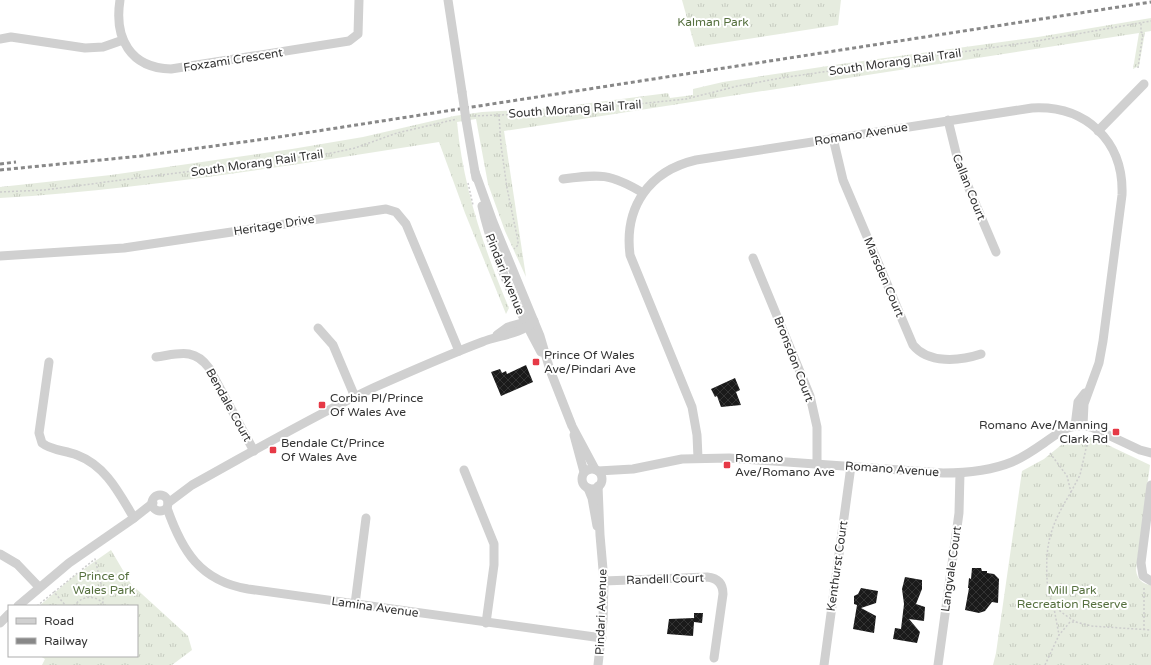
<svg xmlns="http://www.w3.org/2000/svg" width="1151" height="665" font-family="'Varela Round',sans-serif">
  <style>
    .grass { fill: url(#grass-tufts) }
    .building { fill: url(#building-cross-hatch) }
    .lines { fill: none; stroke-linecap: round; stroke-linejoin: round }
    .path { stroke: #cdcdcd; stroke-width: 1.5; stroke-dasharray: 2 2; stroke-linecap: butt }
    .minor { stroke: #d0d0d0; stroke-width: 9 }
    .rail { stroke: #888; stroke-width: 3; stroke-dasharray: 4 3; stroke-linecap: butt }
    .minor-bridge { stroke: #d0d0d0; stroke-width: 9 }
    .poi-dot { fill: #e63946; stroke: #fff; stroke-width: 1.5 }
    .labels { text-anchor: middle; dominant-baseline: central; stroke-width: 4; stroke-linejoin: round; paint-order: stroke }
    .park-label { font-size: 12px; fill: #56703f; stroke: #fff }
    .street-label { font-size: 12px; fill: #333; stroke: #fff }
    .poi-label { font-size: 12px; fill: #333; stroke: #fff; text-anchor: start }
  </style>
  <defs>
    <pattern id="grass-tufts" width="24" height="20" patternUnits="userSpaceOnUse"><rect width="24" height="20" fill="#e6ecdf"/><path d="M3 7l-1-3M5 7V3M7 7l1-3M15 17l-1-3M17 17v-4M19 17l1-3" fill="none" stroke="#c6cbc0"/></pattern>
    <pattern id="building-cross-hatch" width="8" height="8" patternUnits="userSpaceOnUse"><rect width="8" height="8" fill="#1a1a1a"/><path d="M0 0l8 8M0 8l8-8" fill="none" stroke="#333"/></pattern>
  </defs>
  <rect width="100%" height="100%" fill="#fff"/>
  <g class="grass">
    <polygon points="682,0 841,0 838,25 695,47"/>
    <path d="M1151,18v13l-6,1 -6,34 -6,3 6,-36 -635,98 22,146 -21,-46 -17,-47 -12,-65 -19,3c6,65 27,127 52,186l-3,6 -41,-101 -26,-71c-146,23 -292,47 -439,56v-11l111,-12 181,-26 71,-12 91,-21 28,-4 70,-4 116,-15 2,5 23,-3v-6l30,-7 118,-18 197,-27z"/>
    <path d="M1078,435l15,3 57,27 -14,105c1,9 6,14 15,15v80h-158l3,-12 26,-182 22,-12 27,-22z"/>
    <polygon points="111,550 131,584 188,636 192,650 172,665 42,665 45,659 40,656 137,656 137,606 39,606 74,576"/>
  </g>
  <g class="building">
    <polygon points="526,365 533,382 501,396 491,372 500,369 502,373 506,371 507,374"/>
    <polygon points="735,378 740,390 736,392 741,405 721,407 717,396 715,397 711,389"/>
    <polygon points="972,568 981,568 982,571 987,571 987,573 994,574 999,579 998,603 992,602 985,611 979,613 965,610 969,588 968,588 969,578 971,579"/>
    <polygon points="905,577 922,580 922,589 916,604 925,607 924,621 909,619 920,632 917,643 893,639 895,628 901,629 904,604 902,589"/>
    <polygon points="861,588 878,591 876,603 861,608 876,616 874,633 853,629 857,605 854,604 854,596 858,594"/>
    <polygon points="694,613 703,613 702,623 694,622 693,636 667,634 669,619 694,618"/>
  </g>
  <g class="lines">
    <g class="path">
      <polyline points="1138,68 1143,33 1141,32 1141,22"/>
      <polyline points="499,115 501,145 507,188 518,241 518,245 514,249"/>
      <polyline points="474,116 550,113 686,99 738,86 781,78 1031,42 1151,21"/>
      <polyline points="468,183 473,205"/>
      <polyline points="0,192 44,190 332,153 355,148 397,133 457,119"/>
      <path d="M1050,453l17,23 4,16c-18,30 -26,48 -24,84 0,8 1,19 6,27 5,8 15,14 23,19"/>
      <polyline points="1071,492 1080,475 1089,435"/>
      <polyline points="1144,588 1144,630"/>
      <polyline points="54,592 95,559 103,592 103,602"/>
      <polyline points="1053,603 1059,635"/>
      <polyline points="37,606 54,592 66,606"/>
      <path d="M74,606c9,-12 23,-11 32,0"/>
      <polyline points="1045,665 1059,635 1070,622 1076,622 1091,626 1151,630"/>
    </g>
    <g class="minor">
      <path d="M120,0c-6,38 10,68 51,69l178,-28 9,-7 1,-34"/>
      <polyline points="448,0 462,92"/>
      <polyline points="0,39 11,37 85,48 103,47 123,40"/>
      <polyline points="466,120 476,178"/>
      <polyline points="948,120 959,165 996,252"/>
      <polyline points="1098,131 1144,84"/>
      <path d="M833,138l10,42 70,165c15,19 47,16 68,9"/>
      <polyline points="475,172 493,222 540,336 550,370 572,426 595,469"/>
      <path d="M563,179c37,-5 47,-6 80,14"/>
      <path d="M482,206c11,51 34,100 59,146"/>
      <polyline points="0,256 124,248 386,209 396,212 406,224 459,351"/>
      <polyline points="753,258 810,396 817,427 817,464"/>
      <polyline points="318,328 333,345 355,397"/>
      <polyline points="497,335 508,327 529,321"/>
      <path d="M156,357c22,-3 38,-10 53,11l45,83"/>
      <path d="M49,362l-10,71 3,10c10,8 23,7 35,12 29,11 42,38 57,63"/>
      <polyline points="1075,426 1078,402 1085,393"/>
      <polyline points="574,435 584,472"/>
      <path d="M698,458l-1,-23 -5,-28 -62,-152c-6,-48 19,-84 66,-95l336,-52c54,-3 92,33 90,87l-19,146 -4,22 -15,41 -1,21"/>
      <circle cx="592" cy="479" r="10"/>
      <polyline points="464,470 494,544 494,565 486,623"/>
      <path d="M598,471l35,-2 49,-10 47,-1 214,15c24,0 47,-2 69,-11 12,-5 22,-12 32,-19 16,-11 26,-21 47,-16l49,23 11,3"/>
      <polyline points="1151,485 1141,563 1143,576 1151,581"/>
      <polyline points="598,486 600,535 604,581 603,620 598,665"/>
      <polyline points="588,488 592,498 597,526"/>
      <circle cx="160" cy="503" r="8"/>
      <path d="M168,503l24,-18c60,-33 119,-68 181,-97 36,-16 72,-32 109,-46 17,-7 38,-7 52,-21"/>
      <path d="M167,508c15,43 33,73 81,81l354,49"/>
      <polyline points="0,554 17,564 39,587"/>
      <path d="M604,581l103,-4c10,1 16,6 16,17l-9,64"/>
      <polyline points="355,604 366,518"/>
      <polyline points="18,606 69,563 134,518 153,503"/>
      <polyline points="0,623 9,614"/>
      <polyline points="824,665 851,466"/>
      <polyline points="938,665 959,513 960,473"/>
    </g>
    <g class="rail">
      <polyline points="0,164 16,162"/>
      <polyline points="0,170 141,156 272,138 1151,2"/>
    </g>
    <polyline class="minor-bridge" points="462,92 466,120"/>
  </g>
  <g class="poi-dot">
    <rect x="532" y="358" width="8" height="8" rx="2"/>
    <rect x="318" y="401" width="8" height="8" rx="2"/>
    <rect x="1112" y="428" width="8" height="8" rx="2"/>
    <rect x="269" y="446" width="8" height="8" rx="2"/>
    <rect x="723" y="461" width="8" height="8" rx="2"/>
  </g>
  <g class="labels">
    <g class="park-label">
      <text x="713" y="22">Kalman Park</text>
      <text x="104" y="576">Prince of<tspan x="104" dy="14">Wales Park</tspan></text>
      <text x="1072" y="590">Mill Park<tspan x="1072" dy="14">Recreation Reserve</tspan></text>
    </g>
    <g class="street-label">
      <text transform="translate(233 60) rotate(-9)">Foxzami Crescent</text>
      <text transform="translate(895 62) rotate(-8)">South Morang Rail Trail</text>
      <text transform="translate(575 109) rotate(-4)">South Morang Rail Trail</text>
      <text transform="translate(861 134) rotate(-9)">Romano Avenue</text>
      <text transform="translate(257 163) rotate(-8)">South Morang Rail Trail</text>
      <text transform="translate(969 187) rotate(68)">Callan Court</text>
      <text transform="translate(274 225) rotate(-9)">Heritage Drive</text>
      <text transform="translate(505 274) rotate(68)">Pindari Avenue</text>
      <text transform="translate(884 277) rotate(67)">Marsden Court</text>
      <text transform="translate(794 359) rotate(69)">Bronsdon Court</text>
      <text transform="translate(229 405) rotate(61)">Bendale Court</text>
      <text transform="translate(892 469) rotate(4)">Romano Avenue</text>
      <text transform="translate(837 566) rotate(-82)">Kenthurst Court</text>
      <text transform="translate(951 569) rotate(-82)">Langvale Court</text>
      <text transform="translate(665 579) rotate(-2)">Randell Court</text>
      <text transform="translate(375 607) rotate(8)">Lamina Avenue</text>
      <text transform="translate(601 612) rotate(-88)">Pindari Avenue</text>
    </g>
    <g class="poi-label">
      <text x="544" y="355">Prince Of Wales<tspan x="544" dy="14">Ave/Pindari Ave</tspan></text>
      <text x="330" y="398">Corbin Pl/Prince<tspan x="330" dy="14">Of Wales Ave</tspan></text>
      <text x="1108" y="425" text-anchor="end">Romano Ave/Manning<tspan x="1108" dy="14">Clark Rd</tspan></text>
      <text x="281" y="443">Bendale Ct/Prince<tspan x="281" dy="14">Of Wales Ave</tspan></text>
      <text x="735" y="458">Romano<tspan x="735" dy="14">Ave/Romano Ave</tspan></text>
    </g>
  </g>
  <rect x="8" y="605" width="130" height="52" fill="#ffffff" stroke="#adadad"/>
  <rect x="16" y="618" width="20" height="6" fill="#d0d0d0" stroke="#adadad"/>
  <text x="44" y="625" font-size="12" fill="#333333">Road</text>
  <rect x="16" y="638" width="20" height="6" fill="#888888" stroke="#adadad"/>
  <text x="44" y="645" font-size="12" fill="#333333">Railway</text>
</svg>
